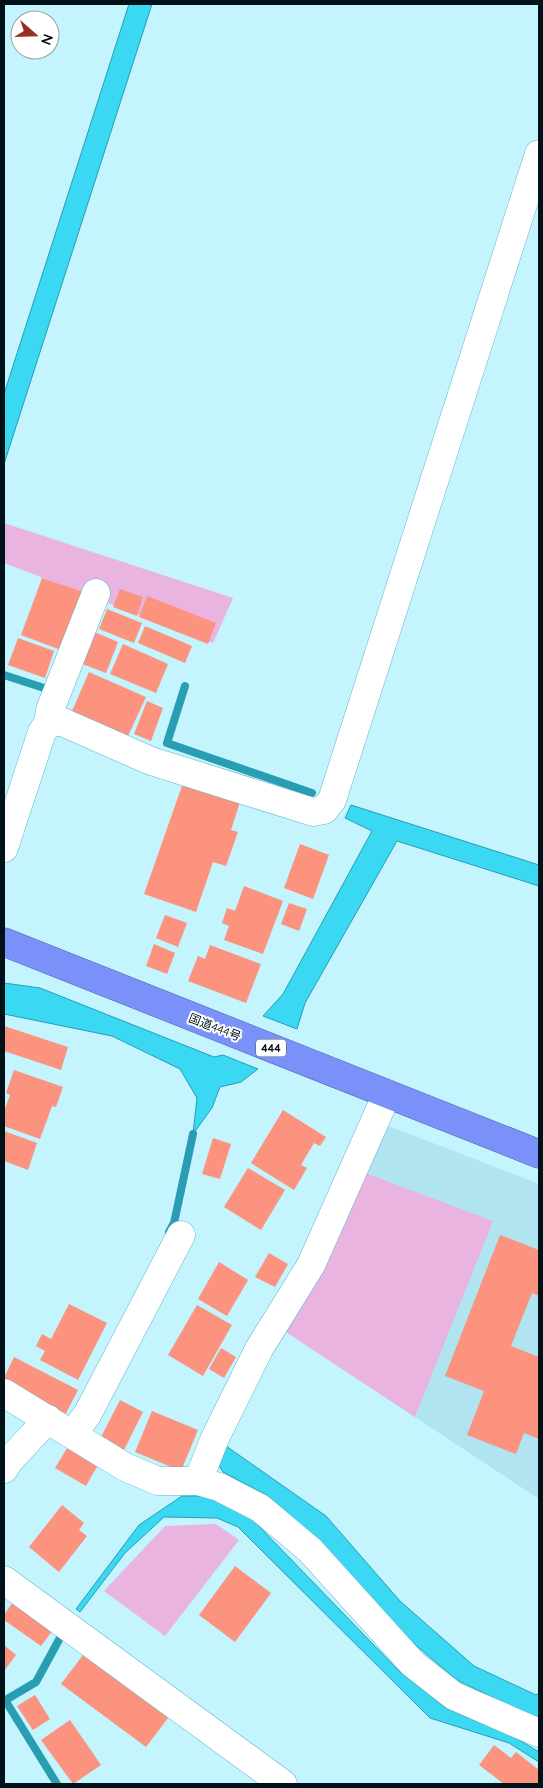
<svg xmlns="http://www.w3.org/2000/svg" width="543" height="1788" font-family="Quicksand,'Noto Sans JP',sans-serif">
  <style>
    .built { fill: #b0e4f0 }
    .green { fill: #eab4e1 }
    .water { fill: #3ad8f3; stroke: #299db1 }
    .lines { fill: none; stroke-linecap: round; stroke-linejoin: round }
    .stream { stroke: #299db1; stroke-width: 8 }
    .building { fill: #fb937f }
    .minor-casing { stroke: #61b6c7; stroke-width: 29 }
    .highway-casing { stroke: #4f65aa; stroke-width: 29 }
    .minor { stroke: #fff; stroke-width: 28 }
    .highway { stroke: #7991f9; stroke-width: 28 }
    .labels { text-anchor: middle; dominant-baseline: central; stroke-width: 4; stroke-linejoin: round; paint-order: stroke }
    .shield { fill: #fff; stroke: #4c595d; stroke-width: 1 }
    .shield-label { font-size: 11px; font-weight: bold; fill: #001217 }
    .street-label { font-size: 12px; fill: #001217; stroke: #fff }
  </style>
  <rect width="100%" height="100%" fill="#c4f4fe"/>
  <polygon class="built" points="386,1125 539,1184 539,1499 286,1332 323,1271"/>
  <g class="green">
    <polygon points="4,523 233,598 213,643 4,563"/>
    <polygon points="365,1173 493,1221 415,1417 286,1332 323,1271"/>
    <polygon points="216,1524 239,1540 165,1636 104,1591 165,1526"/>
  </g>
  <g class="water">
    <polygon points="129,4 152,4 4,464 4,394"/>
    <polygon points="351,805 539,865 539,886 397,841 305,1003 297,1029 263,1016 283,994 372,831 345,818"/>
    <polygon points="4,983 40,988 214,1057 223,1055 258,1069 241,1082 220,1087 212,1108 193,1134 197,1098 180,1069 112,1036 4,1014"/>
    <polygon points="226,1446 326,1516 400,1601 474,1666 536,1695 539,1693 539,1720 457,1680 413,1643 320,1542 268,1496 223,1472 217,1463"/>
    <polygon points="182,1496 211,1496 252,1519 399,1671 446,1708 516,1738 539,1752 539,1762 509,1743 430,1718 238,1527 217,1518 164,1517 125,1553 80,1612 76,1609 139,1525"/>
  </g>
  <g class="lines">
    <g class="stream">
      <polyline points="4,675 44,688"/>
      <polyline points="185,686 167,743 312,793"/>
      <polyline points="169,1232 174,1223 193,1134"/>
      <polyline points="5,1700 57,1784"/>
      <polyline points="4,1701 36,1682 61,1636"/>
    </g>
  </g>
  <g class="building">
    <polygon points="42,578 83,592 61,650 21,635"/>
    <polygon points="120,589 143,597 137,616 113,607"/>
    <polygon points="147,596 216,623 208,644 139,617"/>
    <polygon points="107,609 142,623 134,643 99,629"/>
    <polygon points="145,626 192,646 185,663 138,643"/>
    <polygon points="92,631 118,642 106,673 80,663"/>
    <polygon points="18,638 54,651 45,678 8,665"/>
    <polygon points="123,644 168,664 156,693 110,674"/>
    <polygon points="89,672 146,697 128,736 72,711"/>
    <polygon points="147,701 163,708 151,741 134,734"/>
    <polygon points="183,783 240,802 231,830 238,832 226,866 213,862 196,912 144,894"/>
    <polygon points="300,844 329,855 313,899 284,888"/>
    <polygon points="244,886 283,901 263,954 224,940 229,926 222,923 227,908 235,911"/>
    <polygon points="289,903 307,909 299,931 281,924"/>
    <polygon points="165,915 187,923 178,947 156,938"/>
    <polygon points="154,944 175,953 167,974 146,966"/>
    <polygon points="210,945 261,964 246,1003 188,981 198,956 205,959"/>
    <polygon points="4,1026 68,1047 61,1070 4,1051"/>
    <polygon points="14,1070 63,1087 56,1107 52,1106 40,1139 4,1126 4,1112 10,1095 6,1093"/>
    <polygon points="283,1110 326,1137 320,1146 314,1143 301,1165 307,1168 294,1190 251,1163"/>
    <polygon points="4,1131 37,1143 28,1170 4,1161"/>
    <polygon points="213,1138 231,1144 220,1179 202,1174"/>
    <polygon points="248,1168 285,1190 261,1230 224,1207"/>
    <polygon points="500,1235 539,1250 539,1296 532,1293 511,1346 539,1357 539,1439 524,1433 516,1454 467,1435 484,1391 445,1376"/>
    <polygon points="269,1253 288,1264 275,1287 255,1277"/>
    <polygon points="219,1262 248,1280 227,1316 198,1299"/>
    <polygon points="69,1304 107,1323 78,1380 40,1360 45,1351 36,1346 42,1334 51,1339"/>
    <polygon points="197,1305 232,1325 203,1376 168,1355"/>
    <polygon points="221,1348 236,1357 224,1378 209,1369"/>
    <polygon points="14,1357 78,1390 65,1415 4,1384 4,1378"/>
    <polygon points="120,1400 143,1412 124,1450 100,1439"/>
    <polygon points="152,1411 198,1430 181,1471 135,1452"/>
    <polygon points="69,1445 99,1463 86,1486 55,1468"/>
    <polygon points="62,1505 84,1523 79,1530 87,1536 59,1572 29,1547"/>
    <polygon points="235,1566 271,1593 235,1642 199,1615"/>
    <polygon points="13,1602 53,1630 41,1646 4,1620 4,1615"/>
    <polygon points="4,1645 16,1655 4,1671"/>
    <polygon points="83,1655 168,1718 146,1747 61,1684"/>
    <polygon points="35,1695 50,1719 33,1730 17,1706"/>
    <polygon points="70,1720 101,1765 73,1784 41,1740"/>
    <polygon points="494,1745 511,1758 516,1752 539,1770 539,1784 504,1784 479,1765"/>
  </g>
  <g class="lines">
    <defs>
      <g id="minor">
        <polyline points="48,724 50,710 96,593"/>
        <polyline points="4,848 42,732 48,724 60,721 151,761 313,812 324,810 332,800 539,154"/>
        <polyline points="4,1393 125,1467 158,1481 198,1481 219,1487 260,1508 310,1550 413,1664 454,1696 539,1733"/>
        <polyline points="72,1434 87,1415 181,1235"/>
        <polyline points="4,1469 9,1461 48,1419"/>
        <polyline points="198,1481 215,1438 259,1349 311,1265 387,1094"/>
        <polyline points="4,1580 283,1784"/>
      </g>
      <polyline id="highway" points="4,942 539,1154"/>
    </defs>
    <use href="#minor" class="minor-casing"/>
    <use href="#highway" class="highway-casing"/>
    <use href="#minor" class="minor"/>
    <use href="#highway" class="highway"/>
  </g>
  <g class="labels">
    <rect class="shield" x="256" y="1039.5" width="30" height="17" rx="4"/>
    <g class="shield-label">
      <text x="271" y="1048">444</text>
    </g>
    <g class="street-label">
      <text transform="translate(215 1027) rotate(21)">国道444号</text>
    </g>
  </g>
  <rect width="543" height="1788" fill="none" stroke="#001217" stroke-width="10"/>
  <g transform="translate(35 35) rotate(110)"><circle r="24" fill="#ffffff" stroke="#99a0a2"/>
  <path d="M0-4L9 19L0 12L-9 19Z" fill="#992f1e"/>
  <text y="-8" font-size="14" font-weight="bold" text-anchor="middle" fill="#001217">N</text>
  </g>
</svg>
